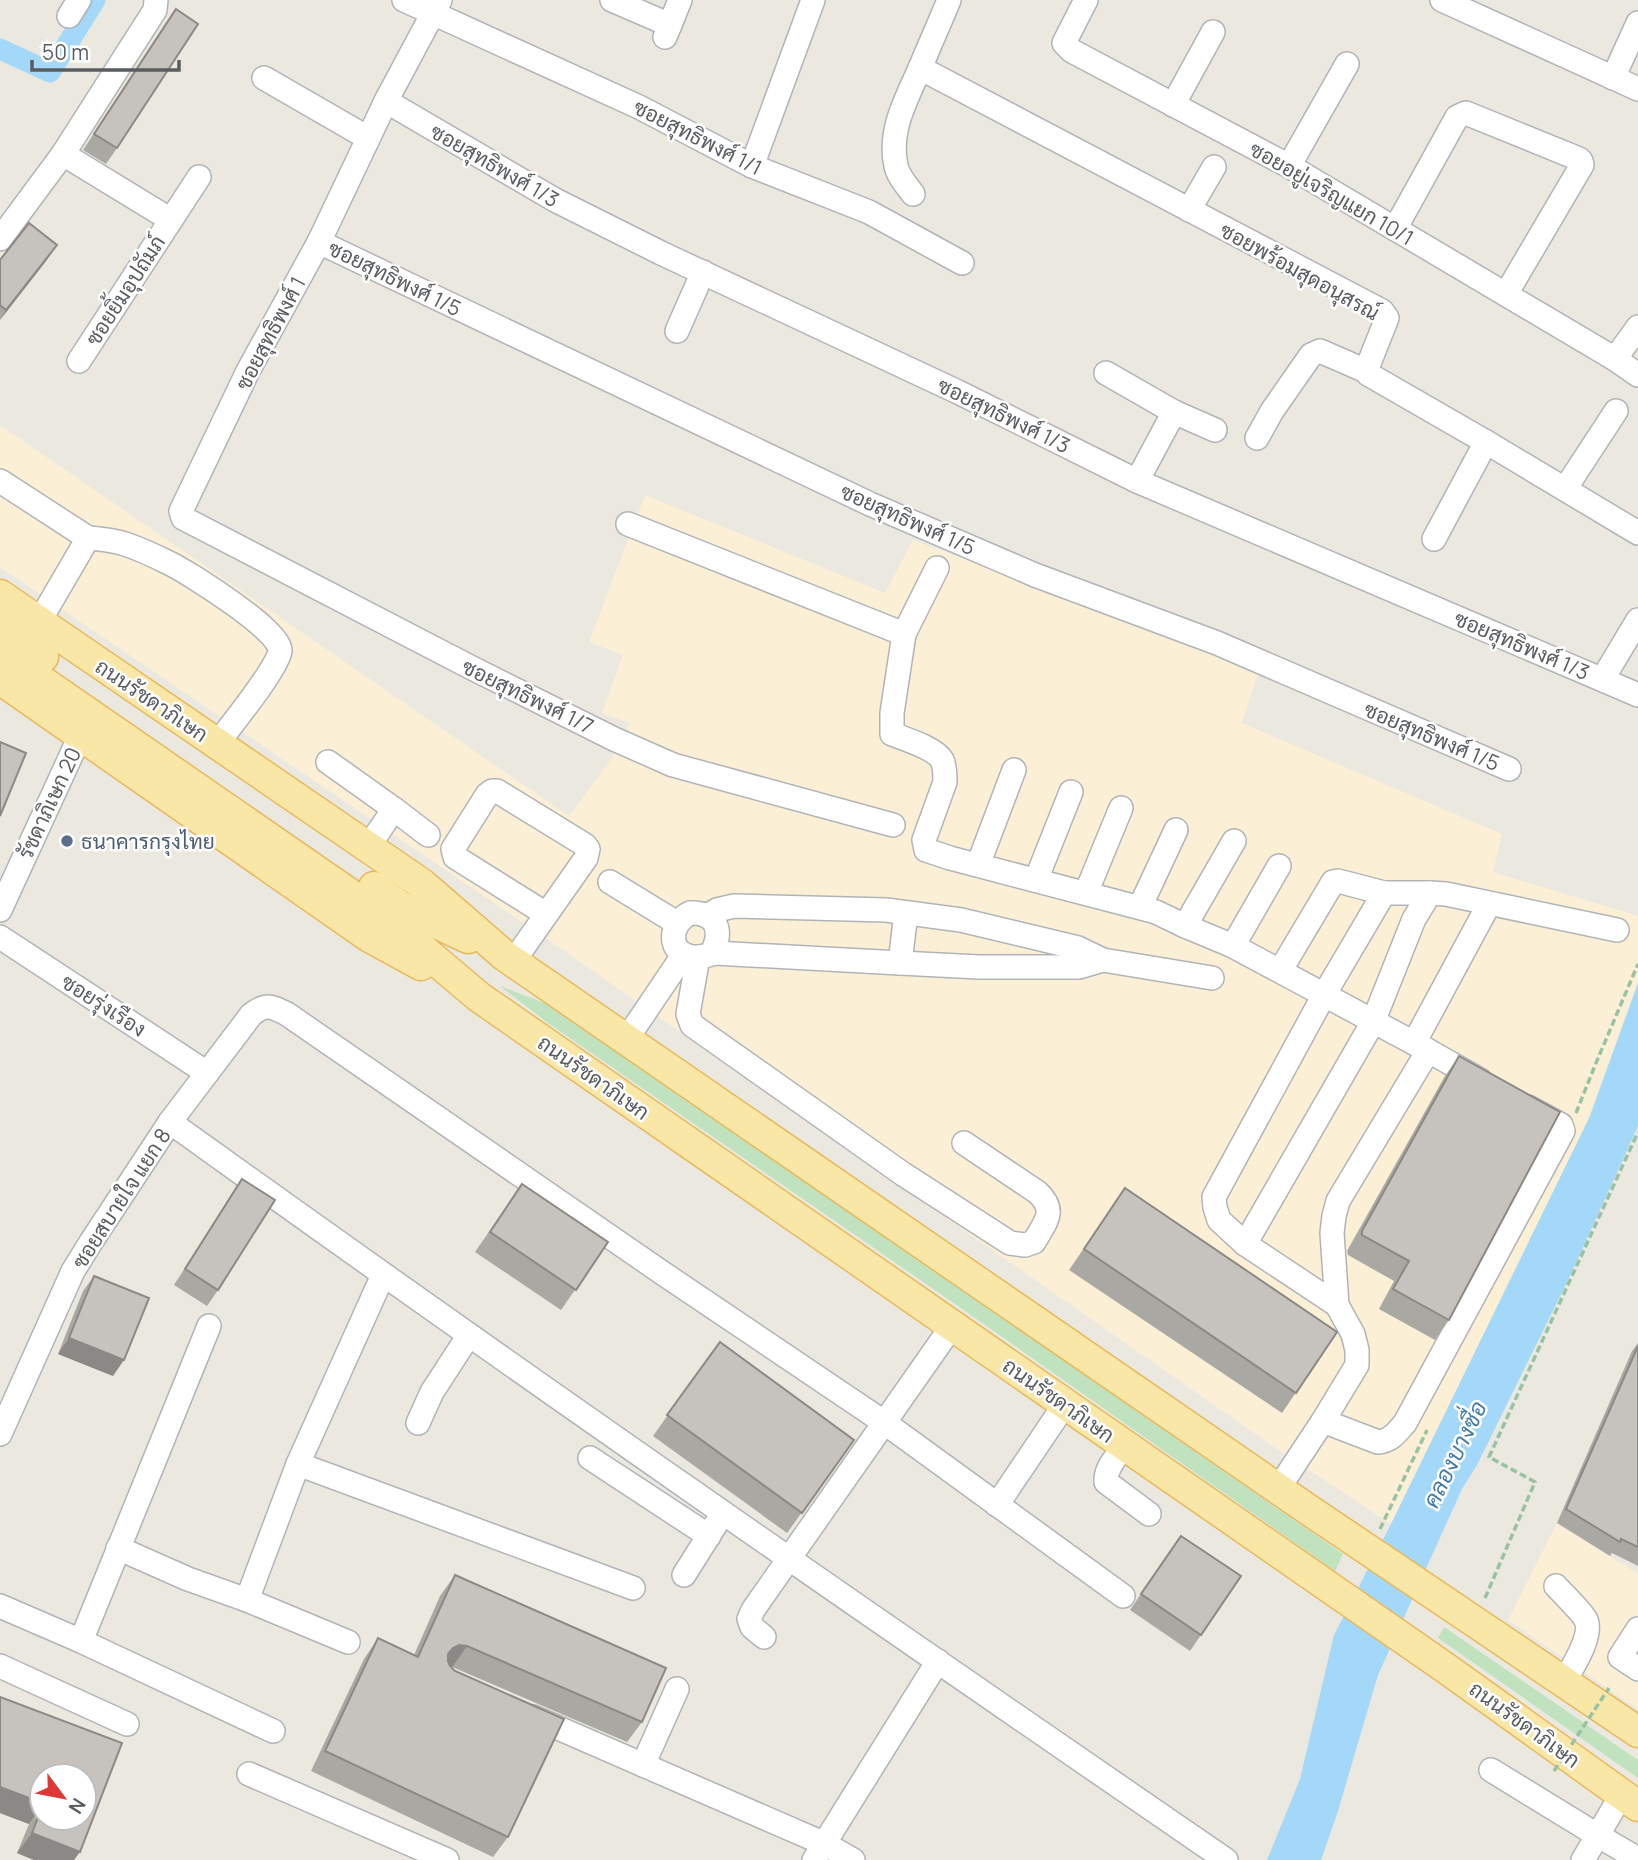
<svg xmlns="http://www.w3.org/2000/svg" width="1638" height="1860" font-family="Manrope,Sarabun,sans-serif">
  <style>
    .commercial { fill: #fbf0d6 }
    .green { fill: #c0e2be }
    .water { fill: #a3d8f9 }
    .lines { fill: none; stroke-linecap: round; stroke-linejoin: round }
    .canal { stroke: #a3d8f9; stroke-width: 21 }
    .minor-casing { stroke: #b1b4b7; stroke-width: 26 }
    .major-casing { stroke: #e7b95d; stroke-width: 33 }
    .path { stroke: #98c2a1; stroke-width: 3.5; stroke-dasharray: 7 3.5; stroke-linecap: butt }
    .minor { stroke: #fff; stroke-width: 23 }
    .major { stroke: #f9e7a7; stroke-width: 30 }
    .path-bridge { stroke: #98c2a1; stroke-width: 3.5; stroke-dasharray: 7 3.5; stroke-linecap: butt }
    .wall { fill: #aaa8a3 }
    .shaded-wall { fill: #8b8885 }
    .building { fill: #c6c3be; stroke: #8b8885; stroke-width: 2 }
    .service-dot { fill: #5c6f8a; stroke: #fff; stroke-width: 2.5 }
    .labels { text-anchor: middle; dominant-baseline: central; stroke-width: 5; stroke-linejoin: round; paint-order: stroke }
    .street-label { font-size: 21px; fill: #595d60; stroke: #fff }
    .service-label { font-size: 21px; fill: #4e5e75; stroke: #fff; text-anchor: start }
    .water-label { font-size: 23px; font-style: italic; fill: #427aa9; stroke: #fff }
  </style>
  <rect width="100%" height="100%" fill="#ebe8e0"/>
  <g class="commercial">
    <polygon points="0,425 569,816 611,759 630,723 602,713 623,655 589,642 645,495 885,593 913,540 1259,670 1242,723 1502,834 1493,872 1638,916 1638,982 1586,1125 1391,1524 1280,1451 553,943 0,567"/>
    <polygon points="1557,1523 1638,1574 1638,1709 1508,1620"/>
  </g>
  <g class="green">
    <polygon points="500,986 573,1014 975,1299 1343,1554 1335,1571 961,1308 548,1023"/>
    <polygon points="1444,1627 1638,1760 1638,1778 1438,1638"/>
  </g>
  <polygon class="water" points="1638,983 1638,1126 1570,1276 1477,1465 1462,1489 1378,1675 1338,1811 1321,1860 1267,1860 1300,1779 1334,1635 1391,1524 1590,1116"/>
  <g class="lines">
    <polyline class="canal" points="0,49 50,72 95,0"/>
    <defs>
      <g id="minor">
        <polyline points="404,0 639,107 752,166 869,212 962,263"/>
        <polyline points="440,0 386,101 319,242 248,371 181,511 183,518 472,668 614,739 673,765 893,825"/>
        <polyline points="612,0 670,25"/>
        <polyline points="1086,0 1064,43 1072,51 1289,166 1615,359 1638,375"/>
        <polyline points="1442,0 1638,89"/>
        <polyline points="69,16 79,0"/>
        <polyline points="665,37 680,0"/>
        <polyline points="920,68 1382,311 1387,318 1366,371 1368,374 1486,442 1638,533"/>
        <polyline points="264,78 368,138"/>
        <polyline points="1613,78 1638,23"/>
        <polyline points="386,101 555,200 661,253 958,392 1137,481 1638,695"/>
        <polyline points="1173,105 1213,32"/>
        <polyline points="63,154 171,220"/>
        <polyline points="752,166 813,0"/>
        <polyline points="1289,166 1347,64"/>
        <path d="M913,194c-6,-8 -15,-18 -17,-28 -8,-36 11,-68 25,-100 9,-22 19,-44 28,-66"/>
        <polyline points="1189,210 1214,167"/>
        <polyline points="1395,229 1457,117 1466,113 1579,159 1581,161 1582,165 1506,294"/>
        <polyline points="0,239 63,154 155,10 156,0"/>
        <polyline points="319,242 870,504 1035,575 1217,643 1509,769"/>
        <polyline points="677,331 703,272"/>
        <polyline points="1615,359 1638,327"/>
        <polyline points="79,361 199,177"/>
        <polyline points="1106,373 1174,412 1215,430"/>
        <polyline points="1257,438 1272,411 1311,355 1320,351 1366,371"/>
        <polyline points="0,481 88,538 39,622"/>
        <polyline points="1137,481 1174,412"/>
        <polyline points="1565,489 1616,411"/>
        <polyline points="628,524 904,634 937,568"/>
        <path d="M88,538c12,1 25,2 37,6 15,5 30,12 44,19 19,9 114,69 111,88 -4,20 -49,74 -63,93"/>
        <polyline points="1434,539 1486,442"/>
        <path d="M904,634l-12,79v21c13,5 43,14 50,26 3,6 3,15 3,22l-21,58 2,10 24,8 206,54 29,14 48,20 194,104"/>
        <polyline points="1606,681 1608,670 1638,620"/>
        <polyline points="328,762 394,809 368,847"/>
        <polyline points="394,809 428,835"/>
        <polyline points="978,865 1014,770"/>
        <polyline points="1036,880 1071,792"/>
        <polyline points="610,882 677,923"/>
        <polyline points="1086,893 1121,808"/>
        <polyline points="1140,907 1176,830"/>
        <polyline points="0,910 81,734"/>
        <path d="M690,913c23,-1 33,14 24,35l1,5c-7,2 -14,5 -22,4 -26,-3 -25,-33 -3,-44z"/>
        <polyline points="707,916 717,910 734,906 886,910 961,920 1078,948 1103,960 1212,978"/>
        <polyline points="1185,926 1234,841"/>
        <polyline points="0,937 207,1073"/>
        <polyline points="1233,946 1279,866"/>
        <polyline points="715,953 900,963 906,913"/>
        <path d="M698,957l-10,57 4,11 211,149 107,69 15,2 9,-3c11,-20 24,-31 3,-50l-73,-49"/>
        <polyline points="513,962 586,858 588,849 585,845 497,791 492,791 487,795 453,849 455,857 546,914"/>
        <polyline points="900,963 979,967 1079,967 1103,960"/>
        <polyline points="1280,971 1333,882 1338,881 1384,893"/>
        <polyline points="626,1040 684,954"/>
        <polyline points="1414,1043 1489,904"/>
        <path d="M170,1122c349,251 702,495 1056,738"/>
        <polyline points="1245,1244 1373,1022 1414,919 1430,893 1446,894 1617,930"/>
        <polyline points="1337,1305 1245,1244 1219,1220 1215,1207 1214,1197 1324,995 1384,893 1430,893"/>
        <path d="M1323,1421l55,21c13,-1 19,-10 27,-19l158,-292 -2,-6 -33,-18"/>
        <polyline points="418,1423 432,1392 469,1335"/>
        <path d="M0,1434l73,-163 18,-29 79,-120 81,-107c15,-12 20,-9 36,-1l374,258 224,151 238,173"/>
        <path d="M1125,1446c-8,10 -20,22 -19,36l43,32"/>
        <polyline points="590,1458 709,1536"/>
        <polyline points="298,1464 633,1588"/>
        <polyline points="1278,1489 1323,1421 1357,1365 1357,1350 1353,1334 1337,1305 1332,1233 1334,1216 1338,1201 1425,1056 1427,1050 1480,1080"/>
        <polyline points="997,1505 1065,1404"/>
        <polyline points="118,1548 188,1579 247,1600 348,1642"/>
        <polyline points="684,1575 716,1524"/>
        <path d="M1556,1586c7,8 26,26 30,34 7,16 -14,48 -22,62"/>
        <polyline points="247,1600 298,1464 383,1275"/>
        <polyline points="0,1606 81,1641 273,1731"/>
        <polyline points="1638,1629 1620,1657 1638,1669"/>
        <polyline points="764,1637 752,1627 749,1619 753,1610 952,1326"/>
        <polyline points="81,1641 209,1326"/>
        <polyline points="0,1666 127,1724"/>
        <polyline points="533,1717 825,1844 853,1860"/>
        <polyline points="643,1765 677,1689"/>
        <polyline points="1491,1770 1597,1835 1638,1859"/>
        <polyline points="249,1774 447,1860"/>
        <polyline points="814,1860 938,1661"/>
        <polyline points="1583,1860 1622,1794"/>
      </g>
      <g id="major">
        <polyline points="0,595 422,884 505,956 1306,1508 1638,1732"/>
        <polyline points="0,627 43,657"/>
        <polyline points="0,652 389,921 479,997 1447,1669 1638,1806"/>
        <polyline points="0,679 368,936 421,965"/>
        <polyline points="374,887 400,906 468,938"/>
      </g>
    </defs>
    <use href="#minor" class="minor-casing"/>
    <use href="#major" class="major-casing"/>
    <g class="path">
      <polyline points="1576,1113 1596,1063 1638,964"/>
      <polyline points="1380,1529 1427,1430"/>
      <polyline points="1485,1598 1535,1482 1489,1457 1638,1132"/>
    </g>
    <use href="#minor" class="minor"/>
    <use href="#major" class="major"/>
    <polyline class="path-bridge" points="1554,1771 1609,1688"/>
  </g>
  <g class="wall">
    <polygon points="176,9 117,148 106,164 83,150"/>
    <polygon points="0,260 46,261 0,320"/>
    <polygon points="1459,1056 1449,1320 1435,1340 1379,1309 1394,1281 1348,1255 1347,1251 1445,1076"/>
    <polygon points="242,1179 218,1290 207,1306 174,1285"/>
    <polygon points="522,1184 608,1242 561,1310 475,1252"/>
    <polygon points="1125,1188 1337,1332 1282,1413 1069,1270"/>
    <polygon points="94,1276 113,1376 58,1354 83,1291"/>
    <polygon points="720,1342 854,1440 787,1533 653,1436"/>
    <polygon points="1638,1343 1638,1566 1612,1553 1610,1556 1557,1523 1632,1351"/>
    <polygon points="1181,1536 1241,1576 1190,1651 1130,1610"/>
    <polygon points="455,1575 642,1722 627,1742 450,1666 508,1837 493,1857 311,1771 364,1659 378,1638 414,1655 440,1596"/>
    <polygon points="0,1697 74,1860 34,1860 17,1853 29,1824 0,1813"/>
  </g>
  <g class="shaded-wall">
    <polygon points="57,245 46,261 0,320 6,310"/>
    <polygon points="69,1338 124,1360 113,1376 58,1354"/>
    <polygon points="459,1645 467,1646 453,1666 445,1665 438,1668 453,1648"/>
    <polygon points="0,1787 42,1803 42,1805 29,1824 0,1813"/>
    <polygon points="32,1833 80,1852 74,1860 34,1860 17,1853"/>
  </g>
  <g class="building">
    <polygon points="176,9 198,24 117,148 94,134"/>
    <polygon points="29,223 57,245 6,310 0,305 0,260"/>
    <polygon points="0,742 26,753 0,816"/>
    <polygon points="1459,1056 1560,1112 1449,1320 1393,1289 1409,1261 1362,1235 1362,1231"/>
    <polygon points="242,1179 275,1200 218,1290 185,1269"/>
    <polygon points="522,1184 608,1242 576,1290 490,1232"/>
    <polygon points="1125,1188 1337,1332 1296,1393 1084,1249"/>
    <polygon points="94,1276 149,1298 124,1360 69,1338"/>
    <polygon points="720,1342 854,1440 802,1513 667,1415"/>
    <polygon points="1638,1346 1638,1547 1621,1539 1620,1542 1566,1509"/>
    <polygon points="1181,1536 1241,1576 1201,1635 1141,1594"/>
    <polygon points="455,1575 666,1668 642,1722 467,1646 459,1645 453,1648 448,1654 448,1661 450,1666 455,1671 564,1719 508,1837 325,1751 378,1638 418,1657"/>
    <polygon points="0,1697 122,1743 80,1852 32,1833 42,1807 42,1818 84,1818 84,1776 42,1776 42,1803 0,1787"/>
  </g>
  <circle class="service-dot" cx="67" cy="841" r="7"/>
  <g class="labels">
    <g class="street-label">
      <text transform="translate(698 137) rotate(27)">ซอยสุทธิพงศ์ 1/1</text>
      <text transform="translate(495 165) rotate(30)">ซอยสุทธิพงศ์ 1/3</text>
      <text transform="translate(1332 193) rotate(30)">ซอยอยู่เจริญแยก 10/1</text>
      <text transform="translate(1300 271) rotate(29)">ซอยพร้อมสุดอนุสรณ์</text>
      <text transform="translate(395 278) rotate(26)">ซอยสุทธิพงศ์ 1/5</text>
      <text transform="translate(125 290) rotate(-57)">ซอยยิ้มอุปถัมภ์</text>
      <text transform="translate(270 333) rotate(-62)">ซอยสุทธิพงศ์ 1</text>
      <text transform="translate(1004 415) rotate(26)">ซอยสุทธิพงศ์ 1/3</text>
      <text transform="translate(908 519) rotate(24)">ซอยสุทธิพงศ์ 1/5</text>
      <text transform="translate(1522 645) rotate(23)">ซอยสุทธิพงศ์ 1/3</text>
      <text transform="translate(528 696) rotate(26)">ซอยสุทธิพงศ์ 1/7</text>
      <text transform="translate(152 700) rotate(34)">ถนนรัชดาภิเษก</text>
      <text transform="translate(1432 736) rotate(23)">ซอยสุทธิพงศ์ 1/5</text>
      <text transform="translate(49 803) rotate(-65)">รัชดาภิเษก 20</text>
      <text transform="translate(104 1005) rotate(33)">ซอยรุ่งเรือง</text>
      <text transform="translate(594 1077) rotate(35)">ถนนรัชดาภิเษก</text>
      <text transform="translate(121 1198) rotate(-57)">ซอยสบายใจ แยก 8</text>
      <text transform="translate(1059 1400) rotate(35)">ถนนรัชดาภิเษก</text>
      <text transform="translate(1525 1724) rotate(36)">ถนนรัชดาภิเษก</text>
    </g>
    <g class="service-label">
      <text x="81" y="841">ธนาคารกรุงไทย</text>
    </g>
    <g class="water-label">
      <text transform="translate(1454 1454) rotate(-64)">คลองบางซื่อ</text>
    </g>
  </g>
  <g transform="translate(63 1797) rotate(122)"><circle r="33" fill="#ffffff" stroke="#bdbebf" stroke-width="2"/>
  <path d="M0-5L12 26L0 18L-12 26Z" fill="#dd3835"/>
  <text y="-10" font-size="19" font-weight="bold" text-anchor="middle" fill="#595d60">N</text>
  </g>
  <path d="M32 60v10h147v-10" fill="none" stroke="#595d60" stroke-width="3.5"/>
  <text x="42" y="60" font-size="21" fill="#595d60" stroke="#ffffff" stroke-width="5" paint-order="stroke">50 m</text>
</svg>
